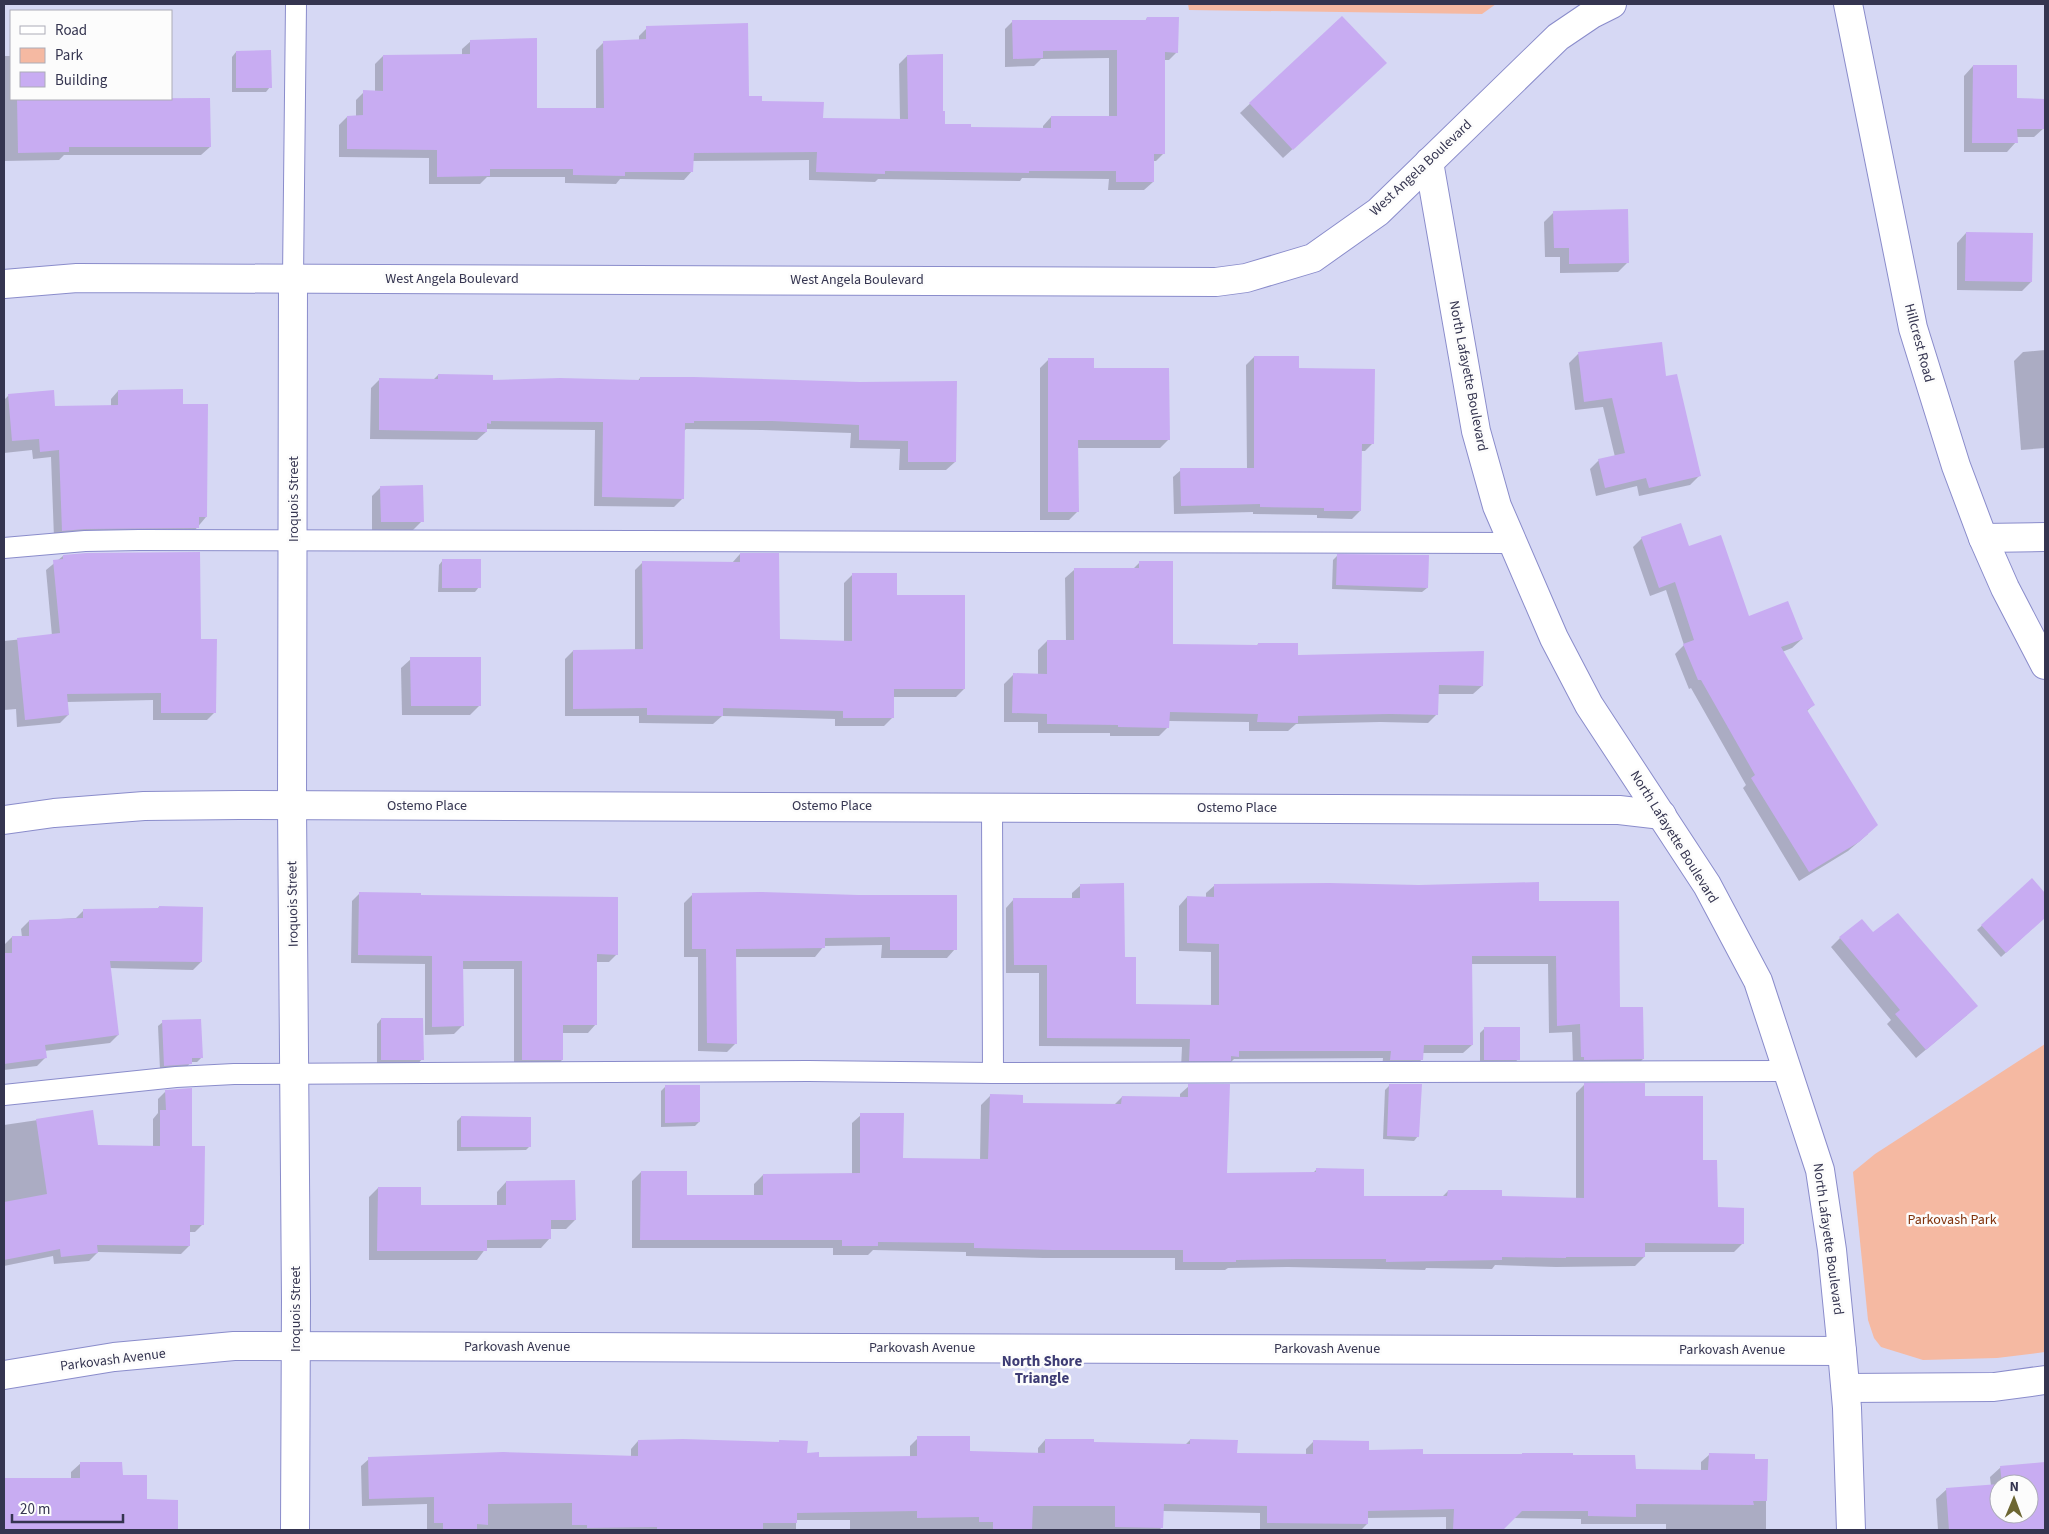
<svg xmlns="http://www.w3.org/2000/svg" width="2049" height="1534" font-family="'Source Sans 3',sans-serif">
  <style>
    .green { fill: #f5b9a2 }
    .shadow { fill: #0003; fill-rule: evenodd }
    .building { fill: #c8acf2 }
    .lines { fill: none; stroke-linecap: round; stroke-linejoin: round }
    .lane-casing { stroke: #8a8ccb; stroke-width: 22 }
    .street-casing { stroke: #8a8ccb; stroke-width: 30 }
    .secondary-casing { stroke: #8a8ccb; stroke-width: 30 }
    .lane { stroke: #fff; stroke-width: 20 }
    .street { stroke: #fff; stroke-width: 28 }
    .secondary { stroke: #fff; stroke-width: 28 }
    .labels { text-anchor: middle; dominant-baseline: central; stroke-width: 5; stroke-linejoin: round; paint-order: stroke }
    .street-label { font-size: 14px; fill: #353550; stroke: #fcfcfc }
    .park-label { font-size: 14px; fill: #81320b; stroke: #fcfcfc }
    .neighbourhood-label { font-size: 15px; font-weight: bold; fill: #3d3c74; stroke: #fcfcfc }
  </style>
  <rect width="100%" height="100%" fill="#d6d8f4"/>
  <g class="green">
    <polygon points="1188,4 1496,4 1482,14 1189,10"/>
    <polygon points="2045,1044 2045,1352 1997,1358 1923,1360 1881,1347 1874,1338 1868,1320 1853,1172 1875,1154"/>
  </g>
  <g class="shadow">
    <polygon points="1342,17 1376,72 1283,158 1240,113"/>
    <polygon points="1147,18 1177,52 1169,60 1164,60 1164,153 1156,161 1153,161 1153,182 1144,190 1108,190 1109,179 1022,178 1020,181 878,179 875,182 809,180 809,160 692,161 692,171 684,180 620,179 616,184 565,183 565,177 487,177 480,184 429,184 429,158 339,157 339,125 347,117 356,117 356,100 364,92 375,92 375,64 383,56 462,55 462,49 471,41 536,110 596,109 596,50 604,42 639,41 639,36 647,28 747,97 822,119 900,120 899,64 907,56 942,112 944,125 970,129 1043,129 1043,126 1051,117 1109,118 1109,58 1041,59 1034,66 1005,67 1005,29 1013,21 1145,21"/>
    <polygon points="236,52 270,87 266,92 232,92 232,57"/>
    <polygon points="4,56 11,56 11,99 142,99 210,147 201,155 64,155 59,160 4,161"/>
    <polygon points="1973,66 2016,99 2044,128 2034,137 2016,137 2016,142 2007,152 1964,152 1964,76"/>
    <polygon points="1554,212 1627,263 1618,272 1560,273 1560,257 1545,257 1544,222"/>
    <polygon points="1966,233 2031,282 2022,291 1957,290 1957,243"/>
    <polygon points="1661,343 1665,378 1700,475 1690,485 1639,496 1637,486 1596,496 1590,469 1599,460 1615,457 1603,407 1575,410 1569,363 1578,354"/>
    <polygon points="2045,350 2045,448 2021,450 2014,361 2023,352"/>
    <polygon points="1254,357 1298,370 1373,443 1365,451 1361,451 1360,511 1352,519 1317,518 1317,515 1253,514 1253,512 1174,514 1173,477 1181,470 1247,469 1246,365"/>
    <polygon points="1049,359 1092,369 1169,439 1160,448 1077,448 1078,511 1069,520 1040,520 1040,368"/>
    <polygon points="438,375 491,381 637,382 640,378 860,383 955,462 946,470 899,470 900,449 850,448 851,433 762,430 686,429 684,431 683,498 674,507 594,506 595,430 486,429 486,432 477,440 370,439 371,388 380,379 433,380"/>
    <polygon points="118,391 182,405 206,517 190,536 54,538 51,457 33,459 32,450 4,453 4,400 9,395 54,407 111,407 111,399"/>
    <polygon points="381,487 422,521 413,530 372,531 372,496"/>
    <polygon points="1642,538 1689,548 1748,618 1802,639 1792,648 1782,652 1813,705 1807,711 1868,834 1848,851 1799,881 1743,788 1746,785 1691,688 1689,689 1675,654 1684,645 1666,590 1650,596 1633,547"/>
    <polygon points="740,554 779,641 844,642 844,583 853,574 896,597 964,689 956,697 893,697 893,717 884,726 835,726 835,719 722,716 713,724 639,723 639,716 565,716 565,659 573,651 635,650 635,570 643,562 732,563"/>
    <polygon points="63,556 199,640 215,712 207,720 153,720 153,700 67,702 68,715 60,723 17,727 16,709 4,710 4,641 52,636 46,570"/>
    <polygon points="1337,556 1427,588 1422,592 1332,589 1333,560"/>
    <polygon points="443,560 479,587 475,592 438,592 439,565"/>
    <polygon points="1140,562 1171,645 1256,647 1258,644 1297,656 1482,686 1473,694 1437,694 1437,714 1428,723 1380,722 1296,724 1288,731 1249,731 1249,722 1168,721 1168,727 1159,736 1110,736 1110,733 1038,733 1038,722 1004,722 1004,684 1013,675 1038,675 1038,650 1047,641 1066,641 1065,578 1074,570 1133,569"/>
    <polygon points="411,659 480,705 470,715 402,715 401,668"/>
    <polygon points="2032,880 2045,894 2045,917 2001,957 1977,930"/>
    <polygon points="1081,885 1123,958 1134,1005 1211,1007 1211,952 1179,951 1179,906 1187,897 1206,898 1206,893 1215,885 1538,902 1618,1009 1643,1059 1635,1067 1573,1065 1572,1032 1549,1033 1548,964 1471,964 1472,1045 1463,1053 1422,1053 1422,1059 1414,1068 1382,1068 1383,1058 1234,1059 1229,1064 1181,1068 1182,1047 1039,1046 1039,973 1006,973 1006,908 1014,899 1072,899 1072,893"/>
    <polygon points="360,893 420,896 617,954 609,962 596,962 596,1024 588,1033 561,1033 562,1060 554,1068 514,1068 514,969 462,969 462,1026 454,1034 425,1035 425,964 351,963 352,901"/>
    <polygon points="693,894 955,949 947,958 881,958 882,945 824,946 815,957 735,957 736,1043 727,1052 698,1051 698,957 684,957 684,903"/>
    <polygon points="159,907 201,962 193,970 109,968 118,1035 110,1043 44,1051 45,1058 37,1066 4,1070 4,945 12,937 22,937 21,929 29,921 76,918 84,910 157,909"/>
    <polygon points="1873,934 1967,1015 1916,1058 1887,1024 1891,1020 1831,947 1840,938"/>
    <polygon points="381,1019 422,1059 418,1064 377,1064 377,1024"/>
    <polygon points="163,1022 202,1057 197,1062 191,1062 186,1068 160,1070 158,1026"/>
    <polygon points="1484,1029 1518,1059 1514,1064 1480,1064 1480,1033"/>
    <polygon points="1390,1085 1418,1136 1414,1141 1383,1139 1385,1090"/>
    <polygon points="1584,1085 1644,1098 1701,1161 1716,1209 1743,1243 1734,1252 1644,1252 1644,1257 1635,1266 1556,1267 1495,1265 1492,1269 1426,1268 1425,1270 1288,1267 1228,1268 1225,1270 1175,1270 1175,1258 1043,1258 966,1256 966,1252 873,1250 868,1255 833,1255 833,1248 632,1248 632,1181 641,1172 685,1196 754,1196 754,1184 763,1175 852,1174 852,1123 861,1115 902,1159 980,1160 981,1105 990,1096 1022,1104 1114,1105 1122,1097 1180,1098 1180,1094 1189,1086 1226,1174 1312,1174 1316,1170 1363,1197 1442,1197 1448,1191 1501,1197 1576,1199 1576,1093"/>
    <polygon points="666,1086 699,1122 695,1126 661,1127 661,1091"/>
    <polygon points="166,1091 190,1147 203,1224 195,1232 189,1232 189,1246 181,1254 98,1252 89,1261 54,1264 53,1256 4,1266 4,1125 92,1112 97,1146 153,1147 153,1119 158,1113 158,1099"/>
    <polygon points="461,1117 530,1146 526,1150 457,1151 457,1121"/>
    <polygon points="506,1182 575,1220 566,1229 550,1229 550,1238 541,1248 486,1248 477,1260 369,1260 369,1197 378,1188 420,1207 497,1206 497,1192"/>
    <polygon points="918,1438 968,1452 1038,1454 1038,1448 1045,1440 1093,1443 1185,1445 1190,1440 1236,1455 1306,1455 1306,1449 1313,1442 1368,1451 1421,1455 1520,1455 1522,1454 1571,1456 1634,1470 1701,1471 1701,1462 1709,1455 1766,1460 1766,1530 1666,1530 1666,1524 1581,1524 1581,1519 1513,1518 1501,1530 1446,1530 1446,1517 1367,1518 1367,1524 1361,1530 1260,1530 1260,1513 1162,1511 1162,1527 1159,1530 850,1530 850,1520 796,1520 796,1530 427,1530 427,1504 362,1506 361,1466 369,1459 631,1457 631,1449 638,1441 806,1454 817,1458 910,1458 910,1446"/>
    <polygon points="81,1463 122,1476 146,1501 177,1501 177,1530 4,1530 4,1480 71,1480 71,1472"/>
    <path d="M2045,1463v67h-107l-2,-31 11,-10 44,-3 -1,-9 11,-10zM1999,1484h30v30h-30z"/>
  </g>
  <g class="building">
    <polygon points="1342,16 1387,63 1293,150 1249,103"/>
    <polygon points="1147,17 1179,17 1178,53 1165,52 1165,154 1154,154 1154,182 1116,182 1116,171 1029,171 1029,173 885,171 885,174 816,172 817,152 694,153 693,172 625,172 625,176 573,175 573,169 490,169 490,176 437,177 437,150 347,149 347,116 363,115 363,90 383,91 383,55 470,54 470,40 537,38 537,108 604,108 603,41 646,39 646,26 715,24 748,23 749,96 762,96 762,101 824,102 823,118 908,119 907,55 943,54 943,111 945,111 945,124 971,124 971,127 1051,128 1051,116 1117,116 1117,50 1043,51 1043,58 1013,59 1012,20 1146,20"/>
    <polygon points="271,50 272,88 236,88 236,51"/>
    <polygon points="1973,65 2017,65 2017,98 2045,99 2045,129 2017,129 2018,143 1972,143"/>
    <polygon points="210,98 211,147 69,147 69,152 18,153 17,99"/>
    <polygon points="1628,209 1629,263 1569,264 1569,248 1554,248 1553,211"/>
    <polygon points="1966,232 2033,233 2032,282 1965,281"/>
    <polygon points="1662,342 1666,376 1677,374 1701,476 1649,488 1646,478 1605,488 1598,459 1625,453 1612,398 1584,402 1578,352"/>
    <polygon points="1254,356 1299,356 1299,368 1375,369 1374,444 1362,444 1361,511 1324,511 1324,508 1260,507 1260,504 1181,506 1180,468 1254,468"/>
    <polygon points="1048,358 1094,358 1094,368 1169,368 1170,440 1078,440 1079,512 1048,512"/>
    <polygon points="438,374 493,375 493,380 560,378 640,380 640,377 694,377 860,382 957,381 956,462 908,462 908,441 859,440 859,425 772,421 694,421 694,423 685,423 684,499 602,497 603,422 491,421 491,424 487,423 487,432 379,430 379,378 438,379"/>
    <polygon points="183,389 183,404 208,404 207,517 199,517 199,528 85,529 62,531 59,450 40,452 39,439 12,441 8,394 54,390 55,406 118,405 118,390"/>
    <polygon points="423,485 424,522 381,522 380,486"/>
    <polygon points="1681,523 1689,546 1721,535 1749,616 1788,601 1803,639 1781,647 1815,705 1807,710 1878,825 1859,842 1809,872 1751,778 1755,775 1701,680 1698,680 1683,644 1694,640 1675,582 1659,588 1641,537"/>
    <polygon points="200,552 201,639 217,639 216,713 161,713 161,693 67,694 69,715 25,720 17,638 60,633 53,560 63,559 63,555 86,553"/>
    <polygon points="740,553 779,553 780,639 852,641 852,573 897,573 897,595 965,595 965,689 894,689 894,718 843,718 843,711 723,708 723,716 647,715 647,708 573,709 573,650 643,649 642,561 740,562"/>
    <polygon points="1337,554 1429,555 1428,588 1336,585"/>
    <rect x="442" y="559" width="39" height="29"/>
    <polygon points="1139,561 1173,561 1173,644 1258,645 1258,643 1298,643 1298,655 1484,651 1483,686 1439,685 1438,715 1389,714 1298,716 1298,723 1257,722 1258,714 1170,712 1169,728 1118,727 1118,725 1047,724 1047,714 1012,713 1013,673 1047,674 1047,640 1074,640 1074,568 1139,568"/>
    <polygon points="410,657 481,657 481,706 411,706"/>
    <polygon points="2032,878 2045,893 2045,918 2006,953 1981,925"/>
    <polygon points="1539,882 1539,901 1619,901 1620,1007 1643,1007 1644,1059 1584,1060 1584,1057 1581,1057 1580,1024 1557,1026 1556,956 1472,956 1473,1045 1424,1045 1423,1060 1390,1060 1391,1051 1239,1051 1239,1057 1231,1056 1231,1061 1189,1061 1190,1039 1047,1038 1047,965 1014,965 1013,898 1080,898 1080,884 1124,883 1125,957 1136,957 1136,1004 1219,1005 1219,944 1187,943 1187,896 1214,897 1214,884 1329,883 1419,885"/>
    <polygon points="359,892 421,893 421,895 618,897 618,955 597,954 597,1025 563,1025 563,1060 522,1060 522,961 463,961 464,1026 432,1027 432,956 358,955"/>
    <polygon points="760,892 858,895 957,895 957,950 890,950 890,937 825,938 825,948 736,949 737,1044 707,1043 706,949 692,949 692,893"/>
    <polygon points="159,906 203,907 202,962 110,961 119,1035 45,1045 47,1058 4,1064 4,953 12,953 12,936 29,936 29,920 83,918 83,909 159,908"/>
    <polygon points="1898,913 1978,1006 1926,1050 1895,1014 1900,1010 1839,937 1862,919 1873,932"/>
    <polygon points="381,1018 423,1018 424,1060 381,1060"/>
    <polygon points="201,1019 203,1058 192,1058 192,1064 164,1066 162,1020"/>
    <rect x="1484" y="1027" width="36" height="33"/>
    <polygon points="1584,1083 1645,1083 1645,1096 1703,1096 1703,1160 1717,1160 1718,1207 1744,1208 1744,1244 1645,1243 1645,1257 1566,1257 1566,1258 1502,1257 1502,1260 1386,1262 1386,1259 1297,1259 1236,1260 1236,1262 1183,1262 1183,1250 1053,1250 974,1248 974,1243 878,1242 878,1246 842,1246 842,1240 640,1240 641,1171 687,1171 687,1195 763,1195 763,1174 860,1173 860,1113 904,1113 903,1158 988,1159 990,1094 1023,1095 1023,1103 1121,1104 1122,1096 1188,1097 1188,1084 1230,1084 1227,1173 1316,1172 1316,1168 1364,1169 1364,1196 1447,1196 1448,1190 1502,1190 1502,1196 1584,1198"/>
    <polygon points="1389,1084 1422,1084 1419,1137 1387,1136"/>
    <polygon points="665,1085 700,1085 700,1122 665,1123"/>
    <polygon points="192,1088 192,1146 205,1146 204,1225 190,1225 190,1246 97,1245 98,1253 61,1257 60,1249 4,1260 4,1202 47,1194 36,1119 93,1110 98,1145 160,1146 160,1110 166,1110 165,1090"/>
    <polygon points="461,1116 531,1117 531,1147 461,1147"/>
    <polygon points="575,1180 576,1220 551,1220 551,1239 487,1240 487,1251 377,1251 378,1187 421,1187 421,1205 506,1205 506,1181"/>
    <polygon points="917,1436 970,1436 970,1451 1045,1453 1045,1439 1094,1439 1094,1442 1190,1444 1190,1439 1238,1440 1237,1453 1313,1454 1313,1440 1369,1441 1369,1450 1423,1449 1423,1454 1522,1454 1522,1453 1573,1453 1573,1455 1635,1455 1636,1469 1708,1470 1709,1453 1755,1454 1755,1459 1768,1459 1767,1501 1753,1501 1754,1505 1636,1504 1636,1517 1588,1516 1588,1511 1522,1511 1503,1530 1453,1530 1454,1509 1368,1511 1368,1524 1267,1523 1267,1506 1164,1504 1163,1528 1115,1527 1115,1506 1033,1506 1032,1530 993,1530 993,1522 979,1522 979,1517 917,1518 917,1511 797,1513 797,1523 763,1523 763,1530 657,1530 657,1527 587,1528 587,1525 572,1525 572,1503 488,1504 488,1525 477,1524 477,1530 443,1530 443,1523 434,1523 434,1497 369,1499 368,1457 503,1452 638,1456 638,1440 683,1439 779,1442 779,1440 808,1441 807,1453 819,1452 819,1457 917,1456"/>
    <polygon points="80,1462 122,1462 123,1475 147,1475 147,1499 178,1500 178,1530 4,1530 4,1478 80,1478"/>
    <polygon points="2045,1462 2045,1530 1949,1530 1946,1488 1999,1484 1999,1514 2029,1514 2029,1484 2002,1484 2000,1466"/>
  </g>
  <g class="lines">
    <defs>
      <g id="lane">
        <polyline points="293,278 296,4"/>
        <polyline points="4,548 85,541 139,540 1512,543"/>
        <polyline points="992,807 993,1073"/>
        <polyline points="4,1095 176,1077 234,1074 808,1071 993,1073 1789,1071"/>
      </g>
      <g id="street">
        <polyline points="1848,4 1913,328 1956,466 1983,538 2005,588 2045,665"/>
        <polyline points="1429,162 1476,431 1497,506 1554,638 1589,705 1707,885 1758,981 1820,1170 1832,1250 1842,1351 1847,1408 1851,1530"/>
        <polyline points="293,278 292,806 296,1300 295,1530"/>
        <polyline points="1983,538 2045,537"/>
        <polyline points="4,820 54,813 144,806 239,805 1619,810 1662,815"/>
        <polyline points="4,1375 114,1357 234,1346 1842,1351"/>
        <polyline points="1846,1388 1994,1387 2045,1380"/>
      </g>
      <polyline id="secondary" points="4,284 77,278 1216,282 1246,278 1313,258 1378,212 1558,37 1592,14 1612,4"/>
    </defs>
    <use href="#lane" class="lane-casing"/>
    <use href="#street" class="street-casing"/>
    <use href="#secondary" class="secondary-casing"/>
    <use href="#lane" class="lane"/>
    <use href="#street" class="street"/>
    <use href="#secondary" class="secondary"/>
  </g>
  <g class="labels">
    <g class="street-label">
      <text transform="translate(1421 168) rotate(-43)">West Angela Boulevard</text>
      <text x="452" y="279">West Angela Boulevard</text>
      <text x="857" y="280">West Angela Boulevard</text>
      <text transform="translate(1919 343) rotate(75)">Hillcrest Road</text>
      <text transform="translate(1468 376) rotate(79)">North Lafayette Boulevard</text>
      <text transform="translate(294 499) rotate(-90)">Iroquois Street</text>
      <text x="427" y="806">Ostemo Place</text>
      <text x="832" y="806">Ostemo Place</text>
      <text x="1237" y="808">Ostemo Place</text>
      <text transform="translate(1674 837) rotate(58)">North Lafayette Boulevard</text>
      <text transform="translate(293 904) rotate(-91)">Iroquois Street</text>
      <text transform="translate(1828 1239) rotate(82)">North Lafayette Boulevard</text>
      <text transform="translate(296 1309) rotate(-90)">Iroquois Street</text>
      <text x="517" y="1347">Parkovash Avenue</text>
      <text x="922" y="1348">Parkovash Avenue</text>
      <text x="1327" y="1349">Parkovash Avenue</text>
      <text x="1732" y="1350">Parkovash Avenue</text>
      <text transform="translate(113 1360) rotate(-7)">Parkovash Avenue</text>
    </g>
    <g class="park-label">
      <text x="1952" y="1220">Parkovash Park</text>
    </g>
    <g class="neighbourhood-label">
      <text x="1042" y="1361">North Shore<tspan x="1042" dy="17">Triangle</tspan></text>
    </g>
  </g>
  <rect width="2049" height="1534" fill="none" stroke="#353550" stroke-width="10"/>
  <rect x="10" y="10" width="162" height="90" fill="#fcfcfc" stroke="#acacb7"/>
  <rect x="20" y="26" width="25" height="8" fill="#ffffff" stroke="#acacb7"/>
  <text x="55" y="35" font-size="15" fill="#353550">Road</text>
  <rect x="20" y="48" width="25" height="15" fill="#f5b9a2" stroke="#acacb7"/>
  <text x="55" y="60" font-size="15" fill="#353550">Park</text>
  <rect x="20" y="72" width="25" height="15" fill="#c8acf2" stroke="#acacb7"/>
  <text x="55" y="85" font-size="15" fill="#353550">Building</text>
  <g transform="translate(2014 1499) rotate(1)"><circle r="24" fill="#fcfcfc" stroke="#acacb7"/>
  <path d="M0-4L9 19L0 12L-9 19Z" fill="#6c6632"/>
  <text y="-8" font-size="14" font-weight="bold" text-anchor="middle" fill="#353550">N</text>
  </g>
  <path d="M12 1514v8h111v-8" fill="none" stroke="#353550" stroke-width="2.5"/>
  <text x="20" y="1514" font-size="15" fill="#353550" stroke="#fcfcfc" stroke-width="4" paint-order="stroke">20 m</text>
</svg>
